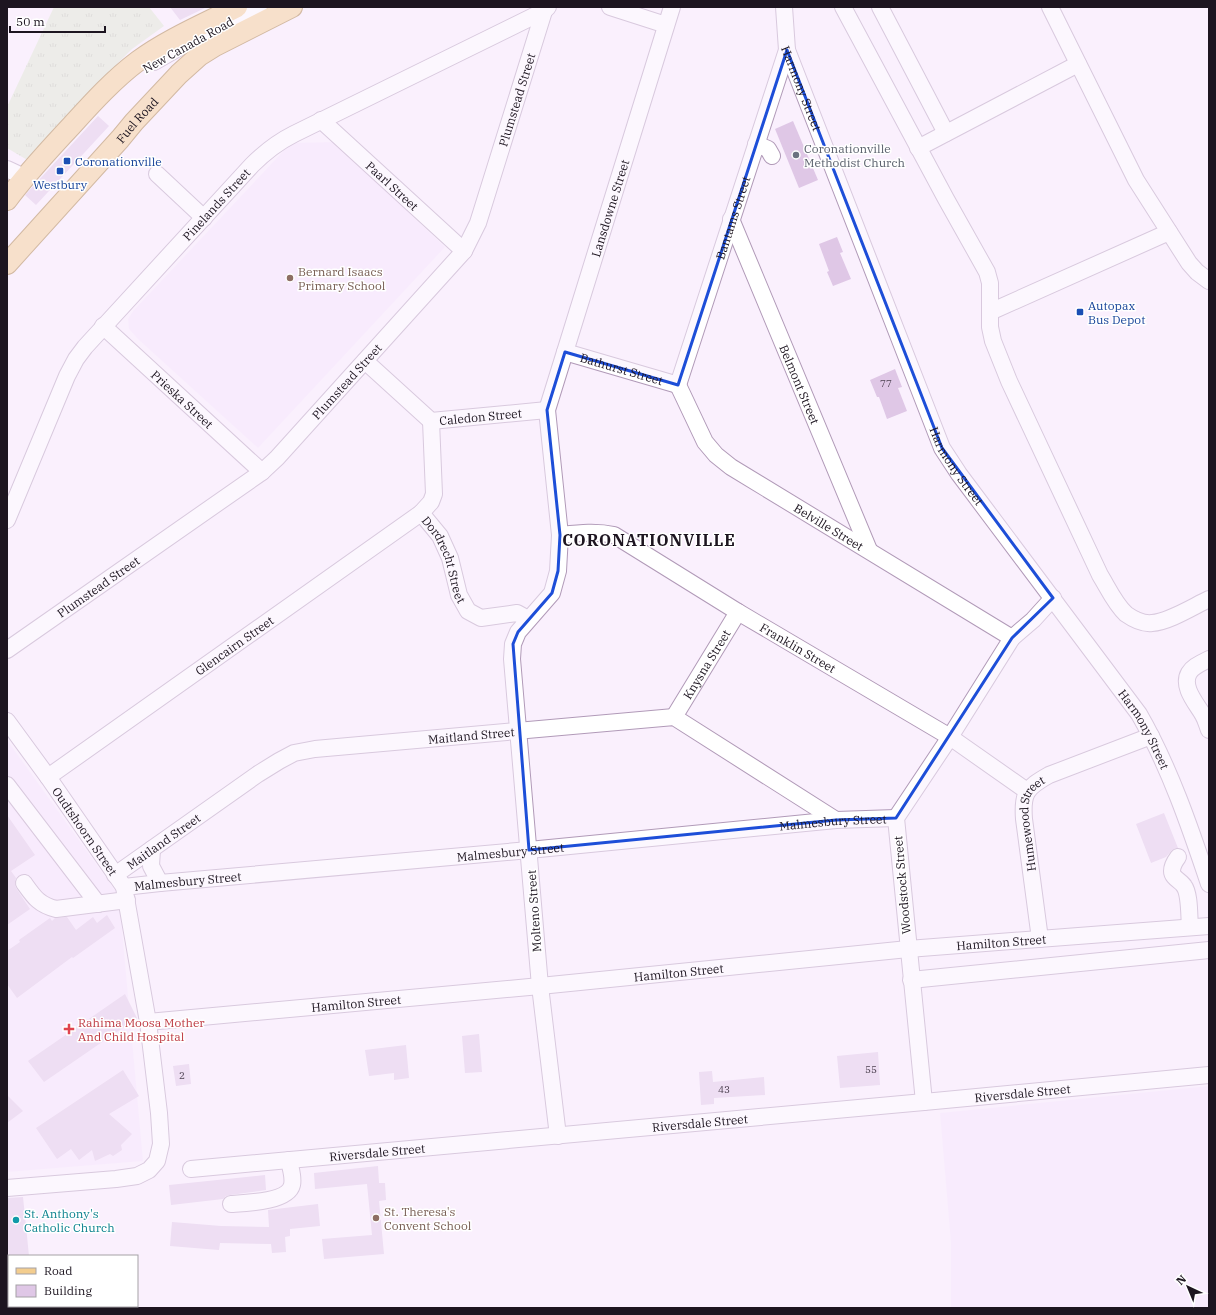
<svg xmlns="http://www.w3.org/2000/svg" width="1216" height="1315" font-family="'IBM Plex Serif',serif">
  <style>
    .built { fill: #f7e5fc }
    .grass { fill: url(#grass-tufts) }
    .building { fill: #dfc7e6 }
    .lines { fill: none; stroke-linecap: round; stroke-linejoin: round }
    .minor-casing { stroke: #b19ab8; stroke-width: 18 }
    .major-casing { stroke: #a37636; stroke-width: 22 }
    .minor { stroke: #fff; stroke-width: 16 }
    .major { stroke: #f3cd8e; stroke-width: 20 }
    .marked { fill: none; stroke: #1d4ed8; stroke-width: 3; stroke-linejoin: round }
    .worship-dot { fill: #6b7280; stroke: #fff; stroke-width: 1.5 }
    .transit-dot { fill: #1a4fb4; stroke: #fff; stroke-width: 1.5 }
    .education-dot { fill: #8d6e63; stroke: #fff; stroke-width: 1.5 }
    .health-dot { fill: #e0444e; stroke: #fff; stroke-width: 1.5 }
    .culture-dot { fill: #0f9aa8; stroke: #fff; stroke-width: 1.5 }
    .labels { text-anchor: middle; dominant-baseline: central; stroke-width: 3; stroke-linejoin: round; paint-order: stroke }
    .number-label { font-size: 10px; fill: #4e4252 }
    .street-label { font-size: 12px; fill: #1d1520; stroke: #fff }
    .worship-label { font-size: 12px; fill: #5b616d; stroke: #fff; text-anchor: start }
    .transit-label { font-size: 12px; fill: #164399; stroke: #fff; text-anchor: start }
    .education-label { font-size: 12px; fill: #785e54; stroke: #fff; text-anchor: start }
    .health-label { font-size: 12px; fill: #be3a42; stroke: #fff; text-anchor: start }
    .culture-label { font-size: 12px; fill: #0d838f; stroke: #fff; text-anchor: start }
    .district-label { font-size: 16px; font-weight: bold; letter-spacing: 1px; fill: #1d1520; stroke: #fff }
  </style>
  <defs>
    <pattern id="grass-tufts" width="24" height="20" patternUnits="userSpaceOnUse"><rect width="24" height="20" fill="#dee7d0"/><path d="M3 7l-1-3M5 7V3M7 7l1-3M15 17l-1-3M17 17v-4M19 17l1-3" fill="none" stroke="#bec5b2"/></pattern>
  </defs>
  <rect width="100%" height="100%" fill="#faf0fd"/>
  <g class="built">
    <polygon points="334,142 445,247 258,448 138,339 129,329 128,319 134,310 291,143"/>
    <polygon points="7,740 119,896 143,1161 7,1172"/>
    <polygon points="1209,1086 1209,1308 951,1308 951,1243 940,1113"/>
  </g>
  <polygon class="grass" points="54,7 149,7 164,26 132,49 94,87 29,161 7,148 7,107"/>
  <g class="building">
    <polygon points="170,7 207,7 180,20"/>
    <polygon points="98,116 109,126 36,205 25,195"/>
    <polygon points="793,121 818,180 799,188 775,129"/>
    <polygon points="837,237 843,252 840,253 851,279 833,286 827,272 829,271 819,244"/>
    <polygon points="895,369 902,387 898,388 907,411 887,419 879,397 877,397 870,380"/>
    <polygon points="1164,813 1178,848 1174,849 1171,851 1166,857 1151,863 1136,824"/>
    <polygon points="7,815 35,855 11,871 16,878 15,884 16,888 30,909 7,925"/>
    <polygon points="107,915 115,928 73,958 72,957 17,998 7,984 7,951 20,942 19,940 50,918 52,921 55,918 67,917 76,930 93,917 97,923"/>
    <polygon points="125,994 137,1018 44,1082 28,1061"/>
    <polygon points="479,1034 482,1072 465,1073 462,1036"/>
    <polygon points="406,1045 409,1078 394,1080 394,1073 369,1076 365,1050"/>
    <polygon points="878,1052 880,1085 840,1088 837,1056"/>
    <polygon points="189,1064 191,1084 176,1086 173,1066"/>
    <polygon points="123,1070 139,1096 109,1114 132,1134 121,1145 122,1150 113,1156 110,1154 95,1161 92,1150 79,1160 71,1149 57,1159 36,1128"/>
    <polygon points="712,1071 713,1082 764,1077 765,1095 714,1098 714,1104 701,1105 699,1072"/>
    <polygon points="7,1095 23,1111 7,1123"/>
    <polygon points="378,1166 379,1183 385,1183 386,1200 379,1201 384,1254 324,1259 322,1239 372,1235 367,1184 315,1189 314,1173"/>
    <polygon points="265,1175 266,1190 230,1195 226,1196 223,1199 171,1205 169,1185"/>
    <polygon points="23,1197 29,1256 9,1256 7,1241 7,1198"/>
    <polygon points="318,1204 320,1226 290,1229 290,1236 285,1237 286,1252 272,1253 271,1244 220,1243 219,1250 170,1246 172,1222 221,1226 269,1227 268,1210"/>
  </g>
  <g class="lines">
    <defs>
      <g id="minor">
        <polyline points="610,7 666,25"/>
        <path id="s1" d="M784,7l3,43 155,398 17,26 180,240c30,52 51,113 70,170"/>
        <path d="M843,7l103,192 41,73 3,11v44l3,14 16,40 91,194c8,13 15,29 26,39 7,5 17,10 26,9 17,-1 42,-17 57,-24"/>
        <polyline points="880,7 946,133"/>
        <polyline points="1050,7 1136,180 1189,263 1197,272 1209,281"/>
        <polyline points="154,62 194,39 259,7"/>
        <path id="s2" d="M321,120l143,131"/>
        <polyline points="756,144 768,149 772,156"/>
        <polyline points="918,148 1078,64"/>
        <polyline points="7,169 24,177"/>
        <polyline points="157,174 204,218"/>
        <path id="s3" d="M731,219l138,331"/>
        <polyline points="990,312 1169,232"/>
        <path id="s4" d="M103,326l159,146"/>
        <path id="s5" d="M565,352l113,33"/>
        <path id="s6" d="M365,361l66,60 116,-11"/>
        <path id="s7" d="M678,385l27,57 11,13 15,12 281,171"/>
        <path id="s8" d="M678,385l109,-335"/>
        <path id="s9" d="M421,513l19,23 10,22 9,37 9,16 13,7 36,-5 11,6"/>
        <path id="s10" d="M7,520l60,-144 9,-17 9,-12 167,-182c13,-13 26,-23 42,-31l250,-123"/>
        <path id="s11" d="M560,535c19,-2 36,-4 54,0l124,77 212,125 77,54"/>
        <path id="s12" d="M7,650l255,-178 15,-14 187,-207 14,-28 66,-212 4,-4"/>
        <path d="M1209,659c-7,4 -16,7 -20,14 -8,14 8,31 14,42 3,5 4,10 6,15"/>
        <path id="s13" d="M674,717l64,-105"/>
        <path id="s14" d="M7,721l41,56 76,110 24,135 11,91 2,31 -4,17 -8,9 -12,6 -21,3 -109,9"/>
        <path id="s15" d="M48,777l373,-264 10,-11 3,-8 -3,-73"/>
        <polyline points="7,785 98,904"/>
        <polyline points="152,849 151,866 160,883"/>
        <path d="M1178,857c-3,4 -6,9 -6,14 0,7 9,10 12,15 6,8 5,31 6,41"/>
        <path id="s16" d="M115,875l143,-101 21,-13 15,-8 21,-4 359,-32 162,103"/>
        <path d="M24,883c10,14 15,22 32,26l71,-9"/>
        <path id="s17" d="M124,887l36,-4 369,-33 307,-30 60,-2"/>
        <path id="s18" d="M1040,939l-16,-120c-2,-26 2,-31 25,-44l102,-39"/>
        <polyline points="911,980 1209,950"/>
        <path id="s19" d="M148,1022l392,-36 368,-37 301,-23"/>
        <polyline points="924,1102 896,818 950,737 1012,638 1033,620 1053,598"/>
        <path id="s20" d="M558,1136l-18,-150 -28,-327 1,-15 5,-12 34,-39 6,-22 2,-36 -13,-125 125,-403"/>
        <path id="s21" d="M191,1169l733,-67 285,-27"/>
        <path d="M231,1204c14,-1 57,-2 61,-19 2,-8 -2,-18 -3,-25"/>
      </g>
      <g id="major">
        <path d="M7,200c20,-27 43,-51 66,-76 20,-22 41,-45 65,-63 30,-22 66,-37 99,-54"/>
        <path id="s22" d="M7,264l113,-125 14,-17 45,-48 20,-18 16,-10 77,-39"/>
      </g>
    </defs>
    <use href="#minor" class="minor-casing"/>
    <use href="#major" class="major-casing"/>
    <use href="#minor" class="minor"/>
    <use href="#major" class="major"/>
  </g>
  <path d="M0 0H1216V1315H0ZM787,50l155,398 111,150 -41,40 -116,180 -60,2 -307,30 -16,-206 5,-12 34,-39 6,-22 2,-36 -13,-125 18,-58 113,33z" fill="#faf0fd" fill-opacity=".55" fill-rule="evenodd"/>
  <path class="marked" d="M787,50l155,398 111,150 -41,40 -116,180 -60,2 -307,30 -16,-206 5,-12 34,-39 6,-22 2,-36 -13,-125 18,-58 113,33z"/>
  <circle class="worship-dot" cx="796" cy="155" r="4"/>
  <g class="transit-dot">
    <rect x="63" y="157" width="8" height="8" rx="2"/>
    <rect x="56" y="167" width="8" height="8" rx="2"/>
    <rect x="1076" y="308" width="8" height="8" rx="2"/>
  </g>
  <g class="education-dot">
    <circle cx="290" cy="278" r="4"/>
    <circle cx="376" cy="1218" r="4"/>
  </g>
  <path class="health-dot" d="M67 1023h4v4h4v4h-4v4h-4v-4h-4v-4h4z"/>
  <circle class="culture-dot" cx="16" cy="1220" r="4"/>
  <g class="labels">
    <g class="number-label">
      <text x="886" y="383">77</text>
      <text x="871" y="1069">55</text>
      <text x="182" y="1075">2</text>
      <text x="724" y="1089">43</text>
    </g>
    <g class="street-label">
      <text transform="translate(188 45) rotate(-29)">New Canada Road</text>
      <text stroke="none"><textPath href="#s1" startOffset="84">Harmony Street</textPath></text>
      <text stroke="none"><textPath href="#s12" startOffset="771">Plumstead Street</textPath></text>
      <text stroke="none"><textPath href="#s22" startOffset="194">Fuel Road</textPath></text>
      <text stroke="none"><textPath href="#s2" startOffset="97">Paarl Street</textPath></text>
      <text stroke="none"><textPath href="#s10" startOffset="384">Pinelands Street</textPath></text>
      <text stroke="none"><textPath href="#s20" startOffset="955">Lansdowne Street</textPath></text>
      <text stroke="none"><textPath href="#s8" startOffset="176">Bantams Street</textPath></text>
      <text stroke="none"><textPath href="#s5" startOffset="59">Bathurst Street</textPath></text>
      <text stroke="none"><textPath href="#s12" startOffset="435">Plumstead Street</textPath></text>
      <text stroke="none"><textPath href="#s3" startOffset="179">Belmont Street</textPath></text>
      <text stroke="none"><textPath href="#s4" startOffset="108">Prieska Street</textPath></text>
      <text stroke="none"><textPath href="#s6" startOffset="139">Caledon Street</textPath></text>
      <text stroke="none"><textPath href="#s1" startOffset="493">Harmony Street</textPath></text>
      <text stroke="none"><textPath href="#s7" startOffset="214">Belville Street</textPath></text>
      <text stroke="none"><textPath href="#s9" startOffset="53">Dordrecht Street</textPath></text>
      <text stroke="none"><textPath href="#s12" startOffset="111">Plumstead Street</textPath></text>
      <text stroke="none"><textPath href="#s15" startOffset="228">Glencairn Street</textPath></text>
      <text stroke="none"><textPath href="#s11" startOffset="270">Franklin Street</textPath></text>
      <text stroke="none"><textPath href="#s13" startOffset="62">Knysna Street</textPath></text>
      <text stroke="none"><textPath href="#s1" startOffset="817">Harmony Street</textPath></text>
      <text stroke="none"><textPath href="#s16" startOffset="395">Maitland Street</textPath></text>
      <text stroke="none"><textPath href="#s17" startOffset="712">Malmesbury Street</textPath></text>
      <text stroke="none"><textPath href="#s18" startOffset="119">Humewood Street</textPath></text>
      <text stroke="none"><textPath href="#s14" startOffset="135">Oudtshoorn Street</textPath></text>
      <text stroke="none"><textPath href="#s16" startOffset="59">Maitland Street</textPath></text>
      <text stroke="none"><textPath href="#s17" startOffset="388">Malmesbury Street</textPath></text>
      <text stroke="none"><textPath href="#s17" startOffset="64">Malmesbury Street</textPath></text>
      <text transform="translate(902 885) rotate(-95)">Woodstock Street</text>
      <text transform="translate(534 911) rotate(-94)">Molteno Street</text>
      <text stroke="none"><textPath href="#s19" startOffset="857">Hamilton Street</textPath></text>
      <text stroke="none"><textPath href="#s19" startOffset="533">Hamilton Street</textPath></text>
      <text stroke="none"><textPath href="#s19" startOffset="209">Hamilton Street</textPath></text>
      <text stroke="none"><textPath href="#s21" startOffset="835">Riversdale Street</textPath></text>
      <text stroke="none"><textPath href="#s21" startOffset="511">Riversdale Street</textPath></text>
      <text stroke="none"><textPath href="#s21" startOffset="187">Riversdale Street</textPath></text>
    </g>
    <g class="worship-label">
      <text x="804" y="148">Coronationville<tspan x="804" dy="14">Methodist Church</tspan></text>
    </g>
    <g class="transit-label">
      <text x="75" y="161">Coronationville</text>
      <text x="60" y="184" text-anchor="middle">Westbury</text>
      <text x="1088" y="305">Autopax<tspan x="1088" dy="14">Bus Depot</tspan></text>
    </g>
    <g class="education-label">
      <text x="298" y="271">Bernard Isaacs<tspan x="298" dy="14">Primary School</tspan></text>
      <text x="384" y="1211">St. Theresa's<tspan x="384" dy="14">Convent School</tspan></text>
    </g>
    <g class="health-label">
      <text x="78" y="1022">Rahima Moosa Mother<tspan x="78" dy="14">And Child Hospital</tspan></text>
    </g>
    <g class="culture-label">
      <text x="24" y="1213">St. Anthony's<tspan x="24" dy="14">Catholic Church</tspan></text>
    </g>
    <g class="district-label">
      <text x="649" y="540">CORONATIONVILLE</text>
    </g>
  </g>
  <rect width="1216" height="1315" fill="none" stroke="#1d1520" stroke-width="16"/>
  <rect x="8" y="1255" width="130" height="52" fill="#ffffff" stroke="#a5a1a6"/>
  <rect x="16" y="1268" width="20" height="6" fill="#f3cd8e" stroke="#a5a1a6"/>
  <text x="44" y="1275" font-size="12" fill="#1d1520">Road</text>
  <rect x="16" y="1285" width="20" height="12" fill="#dfc7e6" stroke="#a5a1a6"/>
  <text x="44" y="1295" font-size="12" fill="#1d1520">Building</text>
  <g transform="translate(1188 1287) rotate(316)" stroke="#ffffff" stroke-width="3" paint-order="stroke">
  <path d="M0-3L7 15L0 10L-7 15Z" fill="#1d1520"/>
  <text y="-6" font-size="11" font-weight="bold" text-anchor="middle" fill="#1d1520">N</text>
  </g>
  <path d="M10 26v6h95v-6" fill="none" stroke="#1d1520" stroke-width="2"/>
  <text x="16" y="26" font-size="12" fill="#1d1520" stroke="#ffffff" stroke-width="3" paint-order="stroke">50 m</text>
</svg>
